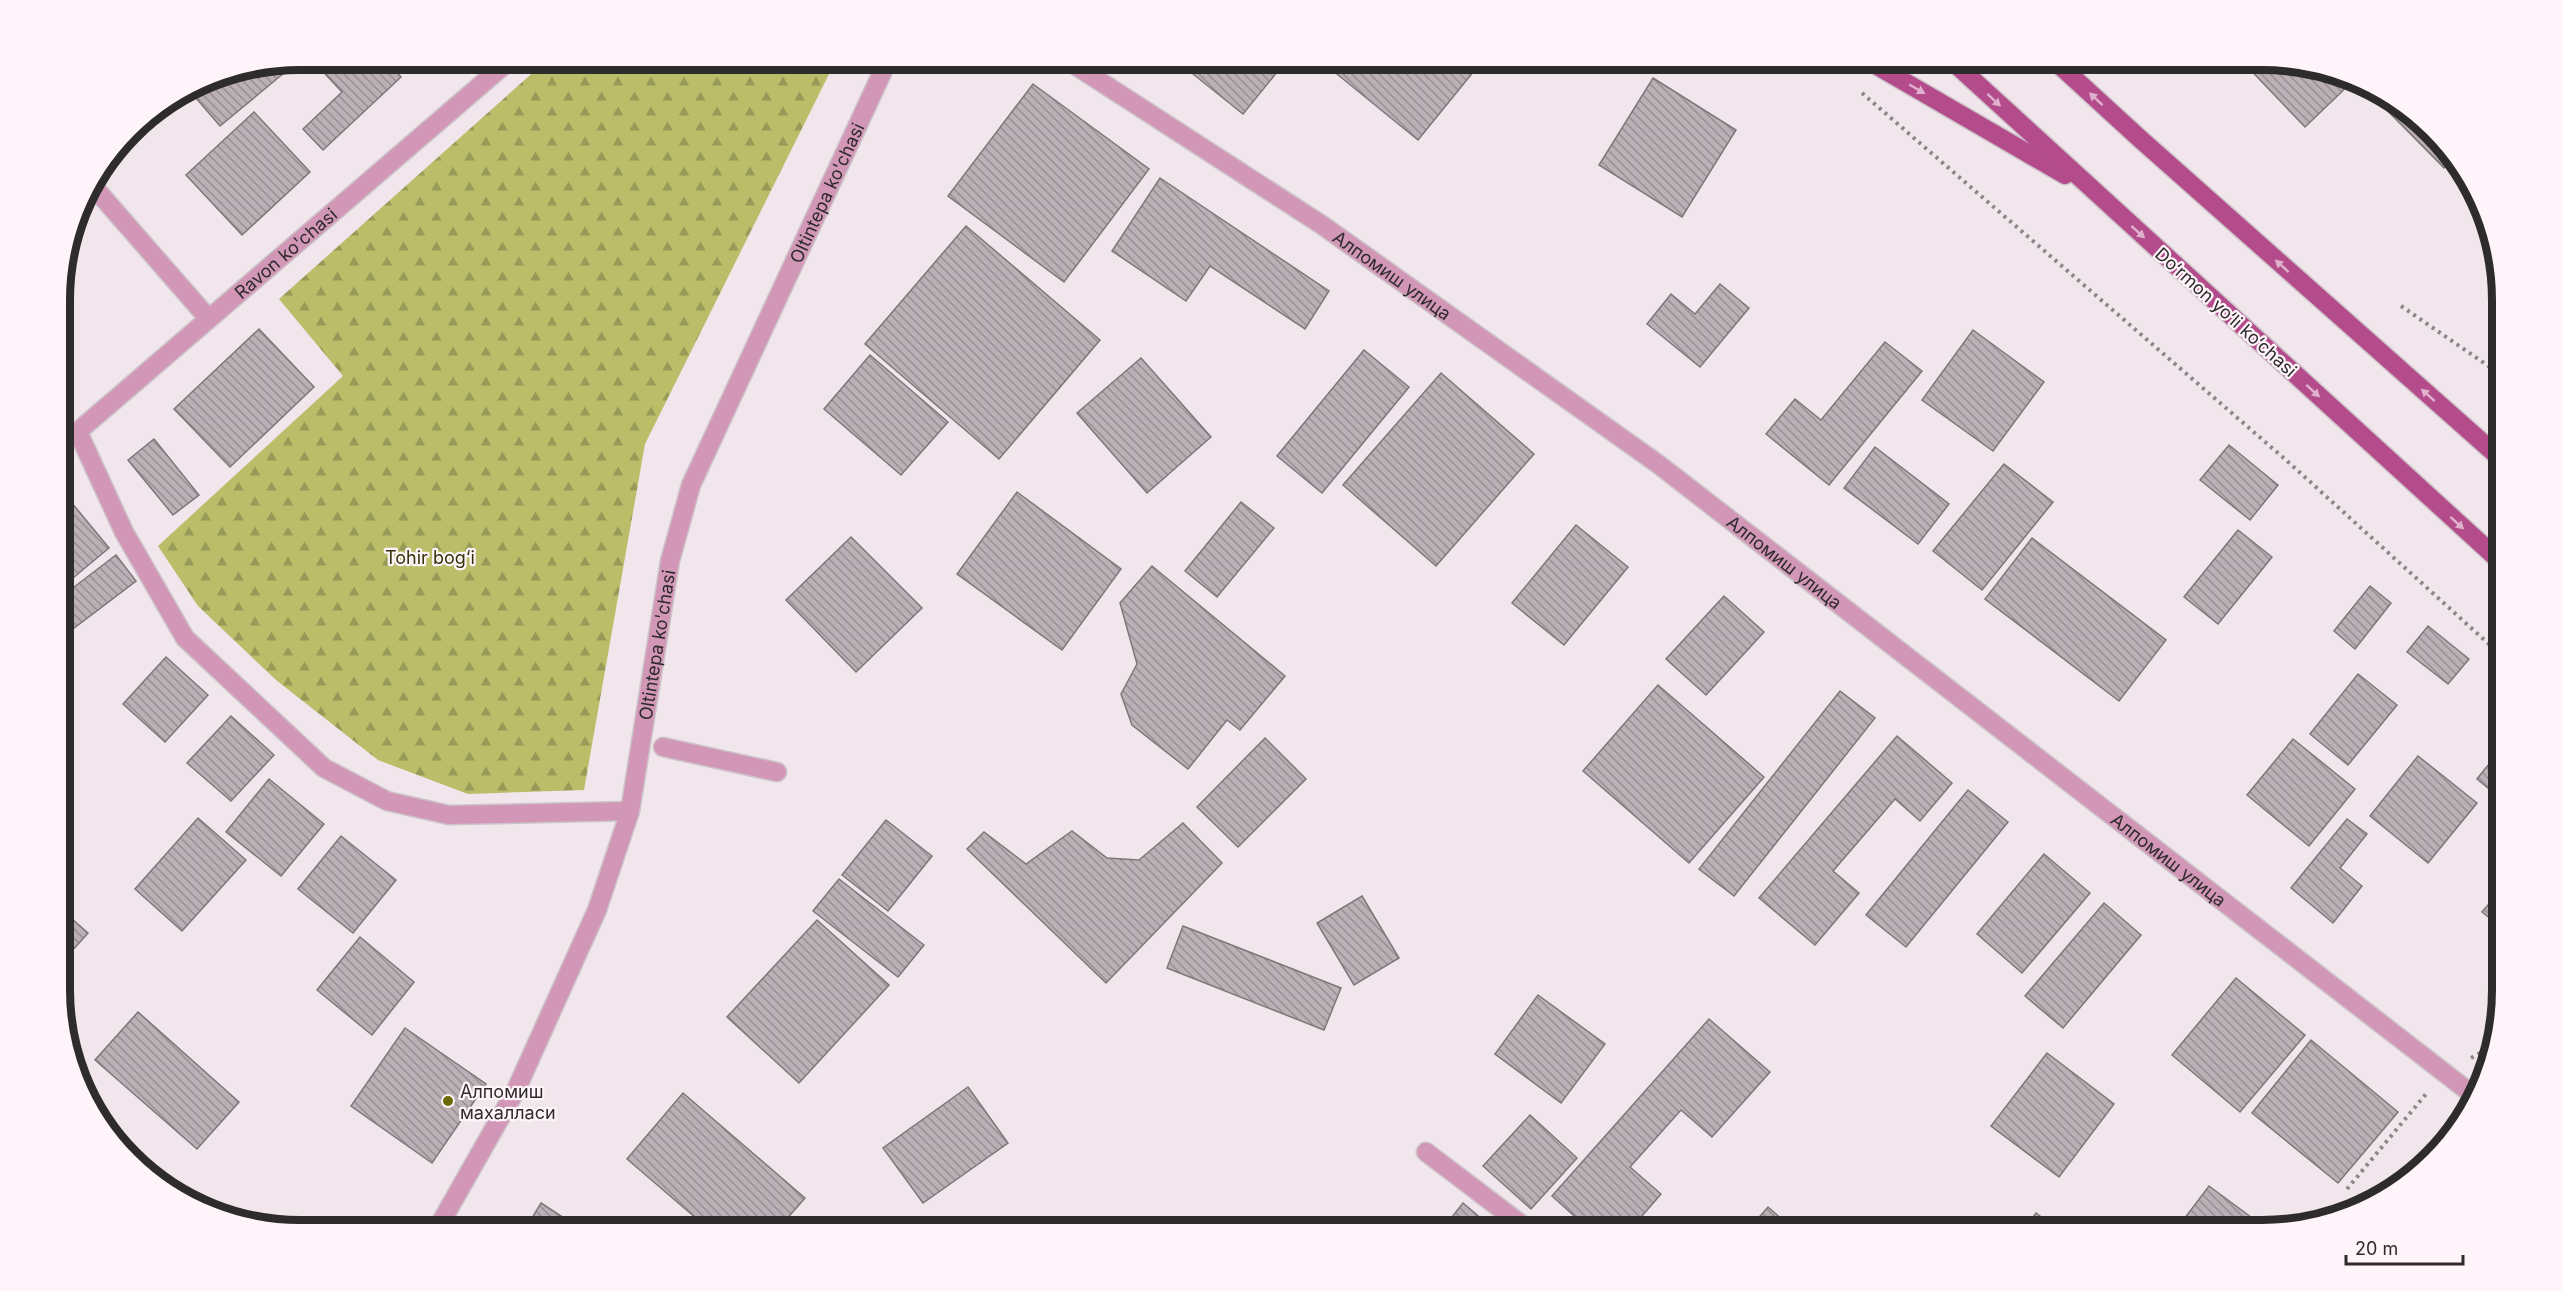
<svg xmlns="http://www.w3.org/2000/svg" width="2562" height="1291" font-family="Inter,sans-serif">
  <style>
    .forest { fill: url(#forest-firs) }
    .building { fill: url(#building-back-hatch); stroke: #7f767b; stroke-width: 1.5 }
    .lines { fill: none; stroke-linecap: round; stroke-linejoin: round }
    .lane-casing { stroke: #cdc4c9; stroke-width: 21 }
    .street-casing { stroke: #cdc4c9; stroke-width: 21 }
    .primary-casing { stroke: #cdc4c9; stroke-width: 21 }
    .path { stroke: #8c868a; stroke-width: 4; stroke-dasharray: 3 4.5; stroke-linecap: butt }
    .lane { stroke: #d297b7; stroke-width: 18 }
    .street { stroke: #d297b7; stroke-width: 18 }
    .primary { stroke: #b44c8c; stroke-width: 18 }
    .oneway { fill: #e0b1cd }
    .poi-dot { fill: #6a6a07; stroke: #fef4f9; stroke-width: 2 }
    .labels { text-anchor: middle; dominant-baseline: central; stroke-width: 4.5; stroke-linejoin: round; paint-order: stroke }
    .street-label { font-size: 18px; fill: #2e2b2d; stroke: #fef4f9 }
    .park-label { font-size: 18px; fill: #333409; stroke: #fef4f9 }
    .poi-label { font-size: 18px; fill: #2e2b2d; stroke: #fef4f9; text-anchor: start }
    .rim { fill: none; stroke: #2e2b2d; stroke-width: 8 }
  </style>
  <defs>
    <pattern id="forest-firs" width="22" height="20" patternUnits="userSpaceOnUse" patternTransform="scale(1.5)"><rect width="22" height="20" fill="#bbbd69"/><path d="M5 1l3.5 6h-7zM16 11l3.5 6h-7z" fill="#989a57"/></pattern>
    <pattern id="building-back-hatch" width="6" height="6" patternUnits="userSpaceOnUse" patternTransform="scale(1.5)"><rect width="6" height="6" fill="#bab0b5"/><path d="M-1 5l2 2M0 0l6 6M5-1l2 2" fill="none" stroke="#988f94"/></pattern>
  </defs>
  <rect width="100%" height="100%" fill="#f0e6eb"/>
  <polygon class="forest" points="547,60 836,60 645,444 584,790 468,794 378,760 276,680 198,606 158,546 343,376 279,299"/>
  <g class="building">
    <polygon points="316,60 385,60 401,77 323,150 303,129 342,92 314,62"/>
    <polygon points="1204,60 1287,60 1243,114 1193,74"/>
    <polygon points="1340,60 1483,60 1418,140 1332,70"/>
    <polygon points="2241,60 2262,60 2353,81 2305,127"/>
    <polygon points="277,65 284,73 220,126 189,90 209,78"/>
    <polygon points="1653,78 1736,130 1682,217 1599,165"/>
    <polygon points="1033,84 1149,169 1064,282 948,196"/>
    <polygon points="2371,88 2453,154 2454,158 2444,168 2368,91"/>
    <polygon points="254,112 310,172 242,235 186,175"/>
    <polygon points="1160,178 1329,291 1305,329 1210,266 1186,301 1112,251"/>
    <polygon points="966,226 1100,340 999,459 865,344"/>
    <polygon points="1720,284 1749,308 1700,367 1647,324 1671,294 1695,314"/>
    <polygon points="259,329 314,387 230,467 174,409"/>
    <polygon points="1973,330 2044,382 1993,451 1922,400"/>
    <polygon points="1885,342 1922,371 1829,485 1766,434 1795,399 1821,420"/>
    <polygon points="1364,350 1409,387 1322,493 1277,456"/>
    <polygon points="870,355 948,422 901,475 824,409"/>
    <polygon points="1141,358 1211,437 1147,493 1077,413"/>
    <polygon points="1441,373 1534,454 1436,566 1343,485"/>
    <polygon points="154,439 199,495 173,515 128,460"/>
    <polygon points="2229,445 2278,485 2250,520 2200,480"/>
    <polygon points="1875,447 1949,504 1918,544 1844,488"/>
    <polygon points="2004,464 2053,502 1982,590 1933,551"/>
    <polygon points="62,491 109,548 61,588 61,492"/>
    <polygon points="1017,492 1121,569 1062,650 957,574"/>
    <polygon points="1241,502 1274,528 1217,597 1185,571"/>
    <polygon points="1576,525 1628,567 1564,645 1512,603"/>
    <polygon points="2238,530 2272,557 2218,624 2184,597"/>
    <polygon points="851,537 922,608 856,672 786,600"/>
    <polygon points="2032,538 2166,640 2119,701 1985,599"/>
    <polygon points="116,555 136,581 61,638 61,597"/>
    <polygon points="1152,566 1285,676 1240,730 1227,720 1188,769 1132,725 1121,694 1137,664 1120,603"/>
    <polygon points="2370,586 2391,603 2355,649 2334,631"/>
    <polygon points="1724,596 1764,632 1706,695 1666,659"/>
    <polygon points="2428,626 2469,659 2448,684 2407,652"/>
    <polygon points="166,657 208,695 165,742 123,704"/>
    <polygon points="2358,674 2397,705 2348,765 2310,734"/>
    <polygon points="1658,685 1764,777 1689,863 1583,771"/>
    <polygon points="1840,691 1875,718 1734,896 1699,869"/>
    <polygon points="231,716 274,755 231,801 187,763"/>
    <polygon points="1897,736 1952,783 1920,821 1895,799 1833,871 1859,893 1815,945 1759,898"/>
    <polygon points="1265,738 1306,779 1238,847 1197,807"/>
    <polygon points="2293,739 2355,789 2309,846 2247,795"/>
    <polygon points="2501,749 2501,799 2477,779"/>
    <polygon points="2418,756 2477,803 2428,863 2370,816"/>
    <polygon points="269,779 324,824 281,876 226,832"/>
    <polygon points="1968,790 2008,822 1906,947 1866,915"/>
    <polygon points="198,818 246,860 182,931 135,889"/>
    <polygon points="2347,819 2367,834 2340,868 2362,886 2333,923 2291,888"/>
    <polygon points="886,820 932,856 888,911 842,875"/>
    <polygon points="1183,823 1222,863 1106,983 967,849 984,832 1026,864 1072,831 1107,858 1139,860"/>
    <polygon points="341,836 396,880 353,933 298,889"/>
    <polygon points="2044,854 2090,893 2022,973 1977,934"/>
    <polygon points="839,879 924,945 898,977 813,911"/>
    <polygon points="2502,889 2502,928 2482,912"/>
    <polygon points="1362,896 1399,958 1354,985 1317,923"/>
    <polygon points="2104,903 2141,935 2063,1028 2025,996"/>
    <polygon points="62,910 88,933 62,962"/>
    <polygon points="817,920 889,985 799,1083 727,1017"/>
    <polygon points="1183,926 1341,988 1324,1030 1167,968"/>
    <polygon points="360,937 414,982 372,1035 317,990"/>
    <polygon points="2236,978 2305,1035 2240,1112 2172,1055"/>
    <polygon points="1538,995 1605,1044 1561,1103 1495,1054"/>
    <polygon points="138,1012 239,1102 197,1149 95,1060"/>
    <polygon points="1709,1019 1770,1072 1712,1137 1681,1110 1630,1167 1661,1194 1629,1231 1591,1231 1552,1196"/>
    <polygon points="405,1028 486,1084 432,1163 351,1106"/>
    <polygon points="2311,1040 2398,1112 2338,1183 2252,1113"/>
    <polygon points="2047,1053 2114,1104 2059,1177 1991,1126"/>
    <polygon points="968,1087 1008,1143 923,1203 883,1148"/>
    <polygon points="683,1093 805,1198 776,1231 711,1231 627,1159"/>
    <polygon points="1530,1115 1577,1158 1531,1209 1483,1166"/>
    <polygon points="2209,1186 2267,1229 2266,1231 2175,1231"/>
    <polygon points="541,1203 584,1231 524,1231"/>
    <polygon points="1463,1203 1496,1231 1441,1231"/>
    <polygon points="1768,1207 1792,1228 1790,1231 1747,1231"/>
    <polygon points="2036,1213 2060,1231 2023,1231"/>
    <polygon points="1692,1221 1706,1231 1683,1231"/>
  </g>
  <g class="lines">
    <defs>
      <g id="lane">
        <polyline points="78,432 124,532 185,638 324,768 387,801 449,815 630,811"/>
        <polyline points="663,747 777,772"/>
        <polyline points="1426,1152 1530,1231"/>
      </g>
      <g id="street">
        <path id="s1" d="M1067,60l255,165 336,239 819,634"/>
        <polyline points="92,185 208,318"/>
        <path id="s2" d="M61,446l449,-386"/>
        <path id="s3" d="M436,1231l80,-141 81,-180 33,-99 40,-250 21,-76 197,-425"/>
      </g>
      <g id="primary">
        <polyline points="1867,60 2065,175"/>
        <polyline points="1951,60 2501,562"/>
        <polyline points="2054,60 2138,137 2501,459"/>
      </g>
    </defs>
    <use href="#lane" class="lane-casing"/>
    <use href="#street" class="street-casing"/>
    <use href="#primary" class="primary-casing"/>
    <g class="path">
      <polyline points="1823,60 1840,75"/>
      <polyline points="1862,93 2286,460 2501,655"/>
      <polyline points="2401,306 2500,374"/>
      <polyline points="2471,1058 2489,1048"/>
      <polyline points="2347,1189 2426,1094"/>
    </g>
    <use href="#lane" class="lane"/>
    <use href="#street" class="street"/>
    <use href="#primary" class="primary"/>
  </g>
  <defs><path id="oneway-solid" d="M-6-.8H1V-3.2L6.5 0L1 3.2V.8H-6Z" transform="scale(1.5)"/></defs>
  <g class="oneway">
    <use href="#oneway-solid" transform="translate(1917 89) rotate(30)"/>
    <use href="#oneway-solid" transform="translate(2096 99) rotate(-137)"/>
    <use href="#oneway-solid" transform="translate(1994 100) rotate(43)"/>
    <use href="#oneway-solid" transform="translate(2138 232) rotate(42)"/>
    <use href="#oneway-solid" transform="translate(2282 266) rotate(-138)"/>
    <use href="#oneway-solid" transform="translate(2313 391) rotate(42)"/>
    <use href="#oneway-solid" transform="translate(2428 395) rotate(-138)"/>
    <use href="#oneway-solid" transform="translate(2457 523) rotate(42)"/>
  </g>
  <circle class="poi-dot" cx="448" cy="1101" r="6"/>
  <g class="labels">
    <g class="street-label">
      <text stroke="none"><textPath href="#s3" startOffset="1118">Oltintepa ko'chasi</textPath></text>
      <text stroke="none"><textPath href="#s2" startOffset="296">Ravon ko'chasi</textPath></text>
      <text stroke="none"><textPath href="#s1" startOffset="390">Алпомиш улица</textPath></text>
      <text transform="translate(2226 312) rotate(42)">Do‘rmon yo‘li ko‘chasi</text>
      <text stroke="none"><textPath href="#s1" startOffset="876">Алпомиш улица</textPath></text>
      <text stroke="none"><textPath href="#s3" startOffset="632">Oltintepa ko'chasi</textPath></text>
      <text stroke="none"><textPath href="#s1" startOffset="1362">Алпомиш улица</textPath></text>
    </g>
    <g class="park-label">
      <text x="430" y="557">Tohir bog‘i</text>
    </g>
    <g class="poi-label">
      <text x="460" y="1091">Алпомиш<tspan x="460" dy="21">махалласи</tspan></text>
    </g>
  </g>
  <path d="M0 0H2562V1291H0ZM300 70H2262A230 230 0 0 1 2492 300V990A230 230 0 0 1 2262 1220H300A230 230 0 0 1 70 990V300A230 230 0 0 1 300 70Z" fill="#fef4f9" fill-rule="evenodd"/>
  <path class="rim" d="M300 70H2262A230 230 0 0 1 2492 300V990A230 230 0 0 1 2262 1220H300A230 230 0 0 1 70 990V300A230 230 0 0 1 300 70Z"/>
  <path d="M2346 1255v9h117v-9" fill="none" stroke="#2e2b2d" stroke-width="3"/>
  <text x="2355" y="1255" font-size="18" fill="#2e2b2d" stroke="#fef4f9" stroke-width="4.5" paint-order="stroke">20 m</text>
</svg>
